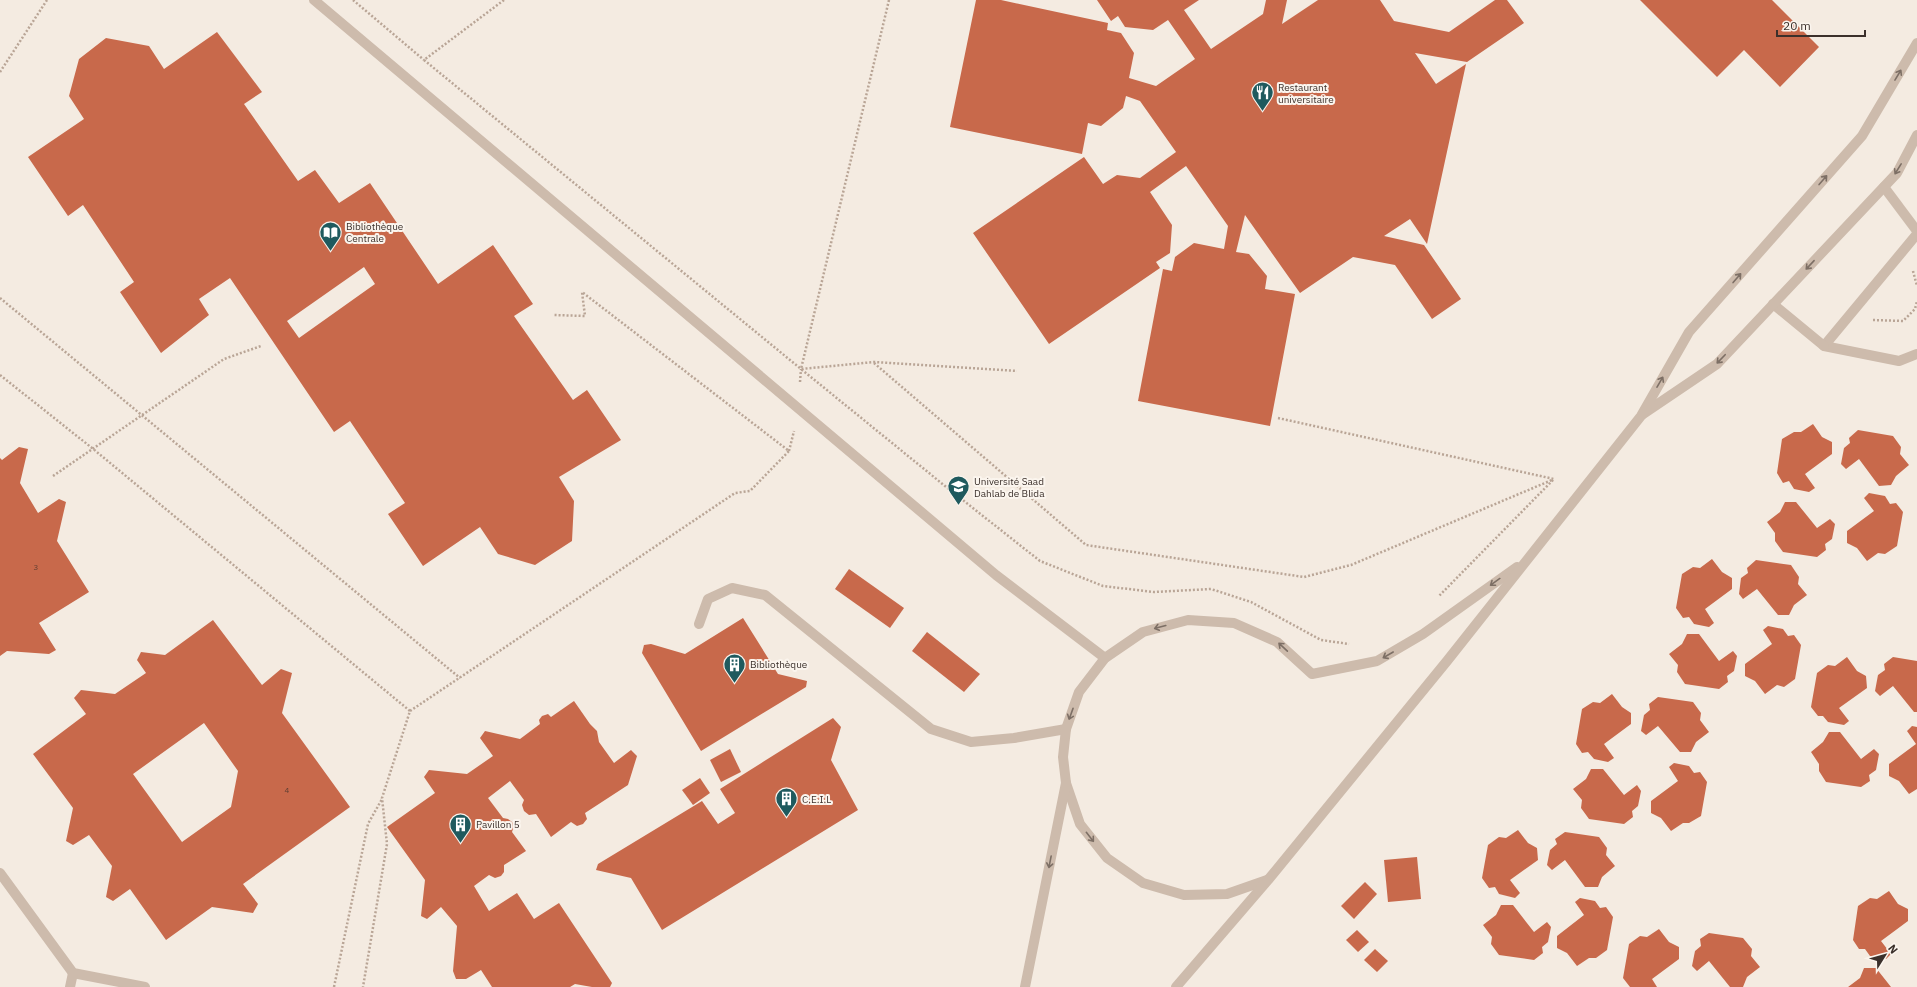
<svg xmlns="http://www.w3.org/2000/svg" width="1917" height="987" font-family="'IBM Plex Sans',sans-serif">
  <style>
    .building { fill: #c8694b; fill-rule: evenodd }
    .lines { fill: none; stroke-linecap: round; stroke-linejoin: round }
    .path { stroke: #b9a596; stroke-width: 2.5; stroke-dasharray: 2 2; stroke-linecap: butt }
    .lane { stroke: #cdbbac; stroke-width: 10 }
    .oneway { stroke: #7d6f65 }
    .labels { text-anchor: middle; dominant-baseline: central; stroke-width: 4; stroke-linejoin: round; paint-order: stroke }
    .number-label { font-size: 8px; fill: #5e3e33 }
    .poi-label { font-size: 10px; fill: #3b302b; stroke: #fbf5ee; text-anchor: start }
  </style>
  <rect width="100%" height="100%" fill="#f4ebe1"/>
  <g class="building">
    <polygon points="976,0 1001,0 1108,23 1107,30 1121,33 1134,53 1129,78 1156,86 1195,59 1168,20 1153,30 1125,27 1118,16 1111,21 1097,0 1199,0 1184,10 1211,49 1263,14 1266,0 1287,0 1282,24 1318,0 1380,0 1394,21 1449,32 1495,0 1507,0 1524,23 1467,62 1415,53 1436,84 1466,64 1427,244 1410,219 1384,236 1424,245 1461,299 1432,319 1395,265 1353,257 1300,293 1245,215 1236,252 1249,254 1267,276 1265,289 1295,294 1270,426 1138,401 1163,269 1172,271 1175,257 1194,243 1224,249 1228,226 1186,166 1150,192 1172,225 1170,253 1156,262 1160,268 1049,344 973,233 1084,157 1103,184 1117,175 1140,178 1176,152 1140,101 1126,96 1123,108 1101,126 1088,123 1082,154 950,127"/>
    <polygon points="1640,0 1772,0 1819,47 1780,87 1744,50 1717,77"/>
    <path d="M217,32l45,60 -18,12 54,77 17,-11 24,33 31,-20 68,101 55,-39 40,59 -19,12 59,84 14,-10 34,50 -62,37 15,24 -2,40 -37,24 -37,-11 -18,-27 -57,39 -35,-52 17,-11 -55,-82 -16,11 -104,-154 -31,21 10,16 -48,38 -41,-61 14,-10 -51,-77 -15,11 -40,-59 56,-38 -15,-23 10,-37 27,-21 43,8 15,23zM364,267l11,17 -76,54 -12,-17z"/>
    <polygon points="1813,424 1822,437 1832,442 1832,454 1805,474 1815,488 1809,492 1794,489 1789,481 1783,483 1777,473 1782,439 1794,432 1801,432"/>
    <polygon points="1858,430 1893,436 1901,447 1900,454 1909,465 1896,476 1891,485 1879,486 1859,459 1846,469 1841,464 1844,448 1850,443 1849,438"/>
    <polygon points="19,447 28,449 20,483 38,513 59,499 66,502 57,541 89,592 39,623 56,650 49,654 7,651 0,656 0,458 2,460"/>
    <polygon points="1869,493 1885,496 1890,504 1896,503 1903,512 1897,546 1885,554 1878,553 1867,561 1857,548 1847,543 1847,531 1874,511 1864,498"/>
    <polygon points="1785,502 1796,502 1817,528 1830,519 1835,524 1832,539 1825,544 1826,550 1817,557 1783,552 1775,541 1775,533 1767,522 1780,512"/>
    <polygon points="1712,559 1722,572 1732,578 1732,589 1705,609 1714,623 1709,627 1694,624 1689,617 1683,618 1676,608 1682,574 1693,567 1700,568"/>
    <polygon points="1756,560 1791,565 1799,577 1798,584 1807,595 1794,605 1789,615 1778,615 1757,589 1743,599 1739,594 1741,578 1748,573 1747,568"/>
    <polygon points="849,569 904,608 890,628 835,589"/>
    <polygon points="743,618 778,674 807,681 806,687 701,751 642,653 644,645 651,644 685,654"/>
    <path d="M213,620l49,65 19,-16 11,4 -10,40 68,94 -107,77 15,20 -5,9 -41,-6 -46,33 -36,-51 -17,12 -7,-4 6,-31 -23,-31 -16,10 -7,-4 7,-33 -40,-54 53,-40 -12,-16 7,-8 34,4 31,-21 -9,-13 4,-8 24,3zM204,723l34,48 -7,36 -49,35 -49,-68z"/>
    <polygon points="1768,626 1783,629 1788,636 1794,635 1801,645 1795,679 1784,687 1777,685 1765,694 1755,681 1745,676 1745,664 1772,644 1763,630"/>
    <polygon points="927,632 980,674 964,692 912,651"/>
    <polygon points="1687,634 1699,634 1719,661 1733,651 1737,656 1734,671 1727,676 1728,682 1719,689 1685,684 1677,672 1678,665 1669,654 1682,644"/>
    <polygon points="1847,657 1857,671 1866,676 1867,688 1839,708 1849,721 1844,725 1828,722 1823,716 1818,716 1811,707 1817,673 1828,665 1835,666"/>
    <polygon points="1893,657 1917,661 1917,712 1914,712 1893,686 1880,696 1875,691 1878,675 1885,670 1884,664"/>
    <polygon points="1612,694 1622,707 1631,713 1631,724 1604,744 1614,758 1608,762 1594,759 1588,752 1582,753 1576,744 1582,709 1593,702 1600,703"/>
    <polygon points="1658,697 1693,702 1701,713 1700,720 1709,732 1696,742 1691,752 1680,752 1658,726 1646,735 1641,731 1644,715 1650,710 1649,704"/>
    <polygon points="574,701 590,724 597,731 599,742 614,763 631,750 637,756 628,785 585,813 587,819 583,824 577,826 571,822 551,837 536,814 529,815 524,811 522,805 524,800 510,781 488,798 503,818 508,819 512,822 514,826 512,832 526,851 504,865 504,872 501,876 495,878 489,875 474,886 489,911 517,893 534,919 559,903 612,983 610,987 592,987 575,984 570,987 492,987 481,970 466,979 456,979 453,971 457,926 441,907 427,919 421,916 425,880 387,827 435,793 424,777 429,770 467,774 493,756 480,738 485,731 520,739 540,724 539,720 542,716 548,714 551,717"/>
    <polygon points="833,718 841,727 831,760 858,810 662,930 631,878 596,870 598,864 702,801 718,824 735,813 720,789"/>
    <polygon points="1912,726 1917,727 1917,789 1909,794 1899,781 1889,776 1889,764 1916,744 1907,731"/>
    <polygon points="1829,732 1840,732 1861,759 1874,749 1879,754 1876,770 1869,775 1870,781 1861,787 1826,782 1819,771 1819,764 1811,752 1823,742"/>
    <polygon points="730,749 741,772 721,782 710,760"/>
    <polygon points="1674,763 1689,766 1694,773 1700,772 1707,782 1701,816 1689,823 1683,823 1671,831 1661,818 1651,813 1651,801 1678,781 1669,767"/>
    <polygon points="1591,769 1603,769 1624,795 1637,785 1641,791 1638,806 1632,811 1633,817 1624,824 1589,819 1581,808 1582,800 1573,789 1586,779"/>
    <polygon points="700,778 710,793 693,805 682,790"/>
    <polygon points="1518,830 1528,843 1537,848 1538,860 1510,880 1520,893 1515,898 1499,894 1495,887 1489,888 1482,878 1488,845 1499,837 1506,838"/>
    <polygon points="1565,832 1599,837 1607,848 1606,855 1615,866 1602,877 1598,887 1585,887 1565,860 1552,870 1547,865 1550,850 1557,844 1555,839"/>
    <polygon points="1417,857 1421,899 1388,902 1384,860"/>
    <polygon points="1365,882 1377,894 1354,919 1341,906"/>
    <polygon points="1889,891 1898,904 1908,909 1908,921 1881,941 1891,954 1886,959 1870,956 1865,949 1859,949 1853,940 1858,906 1870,898 1877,899"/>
    <polygon points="1580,898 1595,901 1600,908 1606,907 1613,917 1607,950 1596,958 1589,958 1577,966 1567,953 1557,948 1557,936 1584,915 1575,902"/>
    <polygon points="1501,905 1513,905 1534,932 1547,922 1551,927 1548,942 1542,947 1543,953 1534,960 1499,955 1491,944 1492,937 1483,925 1496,915"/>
    <polygon points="1659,929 1669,942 1679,947 1679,959 1652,979 1657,987 1630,987 1623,978 1629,944 1640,936 1647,937"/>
    <polygon points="1357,930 1369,942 1358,952 1346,940"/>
    <polygon points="1709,933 1743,938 1752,949 1751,956 1760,967 1747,977 1743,987 1730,987 1709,961 1697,971 1692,966 1695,951 1701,946 1700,939"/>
    <polygon points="1375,949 1388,961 1377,972 1364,960"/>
    <polygon points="1864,968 1876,968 1891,987 1848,987 1860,978"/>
  </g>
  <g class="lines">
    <g class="path">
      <polyline points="353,0 424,60"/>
      <polyline points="504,0 424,60 801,369 874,362 1017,371"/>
      <polyline points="889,0 801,369 945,486 1040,561 1103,586 1154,592 1211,589 1251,602 1321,640 1349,644"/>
      <polyline points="0,72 47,0"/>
      <polyline points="1913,271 1917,286"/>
      <polyline points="0,298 460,678"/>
      <polyline points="1873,320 1903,321 1915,309 1917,301"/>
      <polyline points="874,363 1086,545 1304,577 1351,565 1552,480"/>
      <polyline points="0,375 92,448 410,711 382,798 387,844 363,987"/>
      <polyline points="800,382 801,369"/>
      <polyline points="1278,418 1554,479 1439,596"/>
      <polyline points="789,451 794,431"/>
      <polyline points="53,476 224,359 261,346"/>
      <polyline points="410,711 735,493 750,491 789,451 582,292 585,316 554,315"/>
      <polyline points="334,987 368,824 382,799"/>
    </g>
    <g class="lane">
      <polyline points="314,0 996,575 1105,658"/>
      <polyline points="1884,187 1917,231"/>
      <polyline points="1917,234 1824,346 1899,361 1917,354"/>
      <polyline points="1773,304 1824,346"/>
      <polyline points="1643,414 1717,364 1897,173 1917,135"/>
      <polyline points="699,624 708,599 732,588 765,595 931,729 971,742 1014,738 1066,729"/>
      <polyline points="0,873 73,973 145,987"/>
      <polyline points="1267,880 1227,894 1184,895 1143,883 1107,858 1080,824 1066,783 1063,757 1066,729 1079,692 1105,658 1143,632 1188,620 1234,623 1277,642 1312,674 1377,661 1423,634 1517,567"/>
      <polyline points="70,987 73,973"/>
      <polyline points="1025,987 1066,783"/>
      <polyline points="1176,987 1268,880 1447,661 1641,416 1689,332 1862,136 1917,43"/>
    </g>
  </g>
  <defs><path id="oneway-shaft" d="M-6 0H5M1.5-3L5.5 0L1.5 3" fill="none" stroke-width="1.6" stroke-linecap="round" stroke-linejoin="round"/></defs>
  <g class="oneway">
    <use href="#oneway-shaft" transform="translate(1898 75) rotate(-59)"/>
    <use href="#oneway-shaft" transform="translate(1898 169) rotate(122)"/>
    <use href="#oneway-shaft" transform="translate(1823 180) rotate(-49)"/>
    <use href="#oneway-shaft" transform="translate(1810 265) rotate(133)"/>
    <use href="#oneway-shaft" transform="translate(1737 278) rotate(-49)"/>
    <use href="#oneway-shaft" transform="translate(1721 359) rotate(134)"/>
    <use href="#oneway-shaft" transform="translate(1660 382) rotate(-60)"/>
    <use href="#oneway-shaft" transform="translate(1495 582) rotate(144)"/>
    <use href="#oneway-shaft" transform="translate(1160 627) rotate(165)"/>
    <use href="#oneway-shaft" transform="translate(1283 647) rotate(-137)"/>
    <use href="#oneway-shaft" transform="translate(1388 655) rotate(150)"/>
    <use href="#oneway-shaft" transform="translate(1071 714) rotate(110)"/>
    <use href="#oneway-shaft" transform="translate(1090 837) rotate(52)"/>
    <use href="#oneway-shaft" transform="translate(1050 862) rotate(101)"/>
  </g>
  <defs>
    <symbol id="restaurant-pin" viewBox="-11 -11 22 30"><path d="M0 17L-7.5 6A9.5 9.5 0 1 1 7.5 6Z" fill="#1f5a5e" stroke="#fbf5ee"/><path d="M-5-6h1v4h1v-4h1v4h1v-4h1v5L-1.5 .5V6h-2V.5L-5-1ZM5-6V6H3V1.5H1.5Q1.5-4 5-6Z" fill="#fff"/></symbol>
    <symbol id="library-pin" viewBox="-11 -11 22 30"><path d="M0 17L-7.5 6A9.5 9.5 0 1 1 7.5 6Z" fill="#1f5a5e" stroke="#fbf5ee"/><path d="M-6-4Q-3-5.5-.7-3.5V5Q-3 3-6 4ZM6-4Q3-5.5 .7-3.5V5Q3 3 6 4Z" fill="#fff"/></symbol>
    <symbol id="university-pin" viewBox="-11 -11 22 30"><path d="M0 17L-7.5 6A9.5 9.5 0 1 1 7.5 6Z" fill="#1f5a5e" stroke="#fbf5ee"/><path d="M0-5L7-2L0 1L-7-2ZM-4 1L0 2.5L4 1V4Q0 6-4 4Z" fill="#fff"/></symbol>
    <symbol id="building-pin" viewBox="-11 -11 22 30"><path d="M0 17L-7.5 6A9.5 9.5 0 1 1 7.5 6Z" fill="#1f5a5e" stroke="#fbf5ee"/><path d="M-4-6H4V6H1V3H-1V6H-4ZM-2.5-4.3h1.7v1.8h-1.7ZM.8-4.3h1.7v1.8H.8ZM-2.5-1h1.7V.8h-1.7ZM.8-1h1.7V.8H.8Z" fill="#fff"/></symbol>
  </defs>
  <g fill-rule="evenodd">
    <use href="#restaurant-pin" x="1250" y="80" width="25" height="34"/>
    <use href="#library-pin" x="318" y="220" width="25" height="34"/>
    <use href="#university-pin" x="946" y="474" width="25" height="34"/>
    <use href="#building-pin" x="722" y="652" width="25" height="34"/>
    <use href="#building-pin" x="774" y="786" width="25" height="34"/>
    <use href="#building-pin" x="448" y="812" width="25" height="34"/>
  </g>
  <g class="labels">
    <g class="number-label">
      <text x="36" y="567">3</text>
      <text x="287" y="790">4</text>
    </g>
    <g class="poi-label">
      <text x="1278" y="87">Restaurant<tspan x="1278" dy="12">universitaire</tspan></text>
      <text x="346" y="226">Bibliothèque<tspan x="346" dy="12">Centrale</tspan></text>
      <text x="974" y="481">Université Saad<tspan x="974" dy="12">Dahlab de Blida</tspan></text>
      <text x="750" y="664">Bibliothèque</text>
      <text x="802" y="799">C.E.I.L</text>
      <text x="476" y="824">Pavillon 5</text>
    </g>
  </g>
  <g transform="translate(1885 955) rotate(53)" stroke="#fbf5ee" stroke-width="3" paint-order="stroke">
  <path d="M0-3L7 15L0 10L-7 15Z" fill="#3b302b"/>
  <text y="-6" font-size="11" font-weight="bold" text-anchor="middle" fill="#3b302b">N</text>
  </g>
  <path d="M1777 30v6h88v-6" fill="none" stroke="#3b302b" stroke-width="2"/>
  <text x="1783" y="30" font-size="12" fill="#3b302b" stroke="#fbf5ee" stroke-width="3" paint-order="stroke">20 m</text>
</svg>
